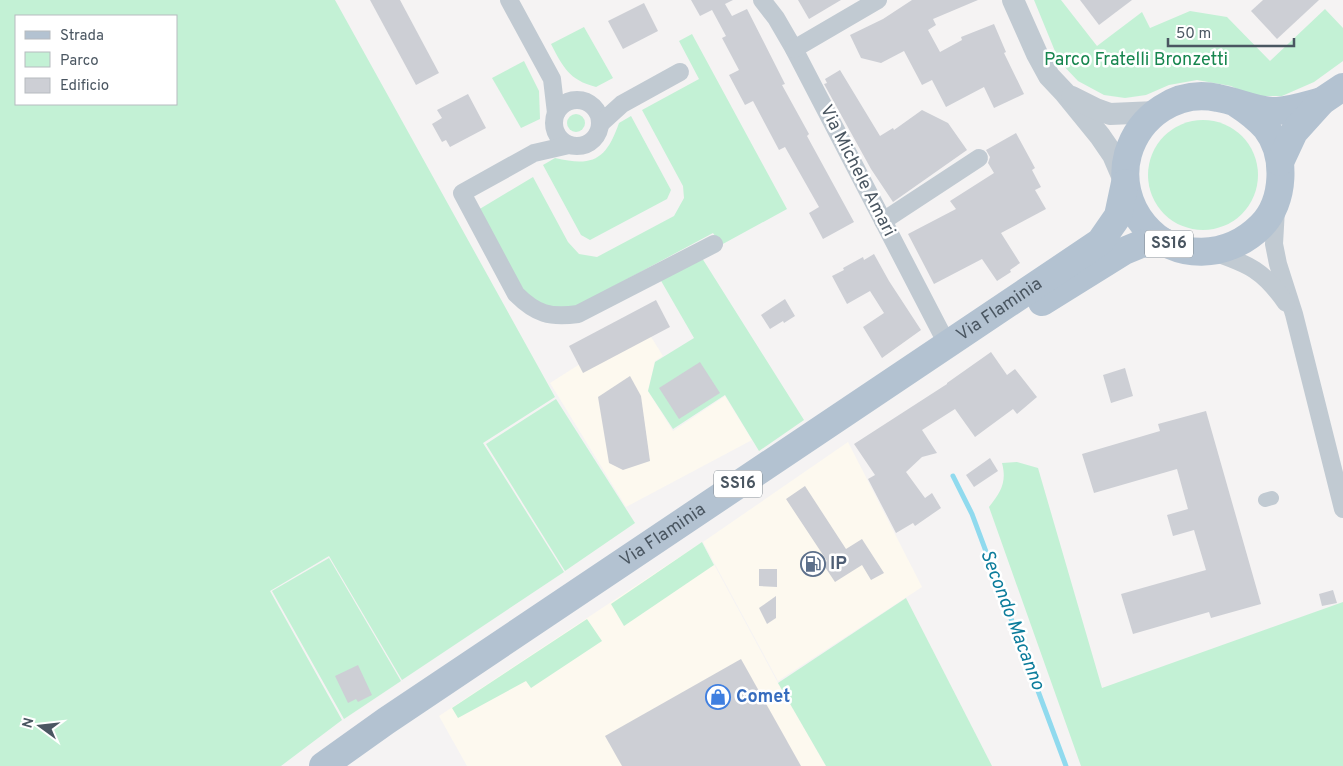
<svg xmlns="http://www.w3.org/2000/svg" width="1343" height="766" font-family="Overpass,sans-serif">
  <style>
    .commercial { fill: #fdf9ef }
    .green { fill: #c3f1d5; fill-rule: evenodd }
    .lines { fill: none; stroke-linecap: round; stroke-linejoin: round }
    .stream { stroke: #90daee; stroke-width: 5 }
    .building { fill: #cdcfd5 }
    .pedestrian { stroke: #c1cad2; stroke-width: 14 }
    .minor { stroke: #c1cad2; stroke-width: 18 }
    .tertiary { stroke: #c1cad2; stroke-width: 22 }
    .primary { stroke: #b3c2d1; stroke-width: 28 }
    .labels { text-anchor: middle; dominant-baseline: central; stroke-width: 5; stroke-linejoin: round; paint-order: stroke }
    .shield { fill: #fff; stroke: #808990; stroke-width: 1 }
    .shield-label { font-size: 16px; font-weight: bold; fill: #4a5661 }
    .park-label { font-size: 18px; fill: #17864f; stroke: #fff }
    .street-label { font-size: 18px; fill: #4a5661; stroke: #fff }
    .service-label { font-size: 18px; font-weight: bold; fill: #4e5e75; stroke: #fff; text-anchor: start }
    .shop-label { font-size: 18px; font-weight: bold; fill: #366cbe; stroke: #fff; text-anchor: start }
    .water-label { font-size: 19px; font-style: italic; fill: #0c7c9b; stroke: #fff }
  </style>
  <rect width="100%" height="100%" fill="#f5f3f3"/>
  <g class="commercial">
    <polygon points="643,324 663,356 655,361 648,391 673,431 725,396 752,440 626,507 550,383"/>
    <polygon points="848,442 922,587 778,681 703,542"/>
    <polygon points="702,542 778,683 826,766 467,766 439,716"/>
  </g>
  <g class="green">
    <path d="M0,0h335l220,397 -72,46 81,129 -162,108 -73,-124 -59,35 72,129 -61,46h-281zM16,16h160v88h-160z"/>
    <polygon points="1034,0 1061,0 1097,46 1142,12 1150,28 1190,11 1227,17 1270,61 1325,9 1343,28 1343,61 1314,82 1282,96 1252,96 1231,86 1197,80 1169,85 1146,95 1125,98 1104,95 1078,81 1059,61"/>
    <path d="M584,27l29,51 -17,9c-27,-7 -33,-20 -45,-43z"/>
    <path d="M692,34l95,175 -66,36 -8,-12 -136,73c-25,5 -38,-1 -57,-18l-42,-78 55,-33 35,65 11,12 18,3 77,-41 10,-18 -1,-12 -41,-76 57,-31 -20,-38z"/>
    <polygon points="524,61 539,91 540,119 521,128 492,78"/>
    <circle cx="576" cy="123" r="9"/>
    <path d="M631,116l40,74 -4,9 -77,41 -9,-5 -38,-70 12,-7c38,9 51,2 64,-35z"/>
    <circle cx="1203" cy="175" r="55"/>
    <polygon points="702,258 804,420 759,451 725,395 673,429 648,391 655,362 694,338 660,279"/>
    <polygon points="556,399 635,523 565,571 486,444"/>
    <path d="M1017,462l21,6 64,220 241,-86v164h-262l-92,-259c12,-15 18,-25 13,-44z"/>
    <polygon points="702,542 714,565 624,626 611,604"/>
    <polygon points="329,558 401,681 344,719 272,591"/>
    <polygon points="906,598 992,766 826,766 778,683"/>
    <polygon points="587,619 602,641 531,688 526,681 458,718 452,708"/>
  </g>
  <g class="lines">
    <polyline class="stream" points="953,476 972,514 1066,766"/>
  </g>
  <g class="building">
    <polygon points="370,0 400,0 439,73 416,85"/>
    <polygon points="691,0 733,0 725,4 732,16 747,9 785,84 782,85 809,134 807,136 854,222 823,239 809,213 819,207 785,147 779,150 753,101 745,105 729,75 739,70 722,38 726,36 712,10 700,16"/>
    <polygon points="798,0 841,0 809,19"/>
    <polygon points="912,0 978,0 933,19 936,25 928,30 940,52 962,40 961,37 994,24 1006,52 1004,53 1024,94 994,108 984,87 946,107 932,80 922,85 904,51 881,63 861,58 850,35 883,19"/>
    <polygon points="1080,0 1132,0 1099,25"/>
    <polygon points="1263,0 1319,0 1277,39 1251,11"/>
    <polygon points="644,3 658,31 623,49 608,21"/>
    <polygon points="840,70 880,136 893,128 894,130 922,110 948,123 967,150 893,202 871,169 824,84 827,83 825,79"/>
    <polygon points="468,94 486,128 450,147 446,140 442,142 432,124 442,118 437,110"/>
    <polygon points="1016,133 1035,168 1032,170 1041,187 1035,190 1046,209 1001,233 1020,263 1010,270 1011,272 997,281 982,259 934,284 908,234 956,209 950,201 994,173 988,163 990,157 986,150"/>
    <polygon points="874,254 889,281 921,330 882,358 863,327 884,313 870,291 847,304 832,276 844,270 843,268 863,257 864,260"/>
    <polygon points="785,299 795,316 784,323 783,321 770,329 761,315"/>
    <polygon points="656,300 670,327 583,373 569,346"/>
    <polygon points="991,352 1007,375 1015,369 1037,397 1017,414 1013,409 975,437 955,409 922,430 937,453 922,457 906,472 925,498 932,493 941,508 915,526 913,523 896,533 868,479 875,475 854,444 947,384 947,383"/>
    <polygon points="700,362 720,393 679,419 659,388"/>
    <polygon points="1125,368 1133,396 1111,403 1103,375"/>
    <polygon points="630,376 641,396 650,461 623,470 609,463 598,397"/>
    <polygon points="1206,411 1261,604 1211,618 1209,612 1133,634 1121,594 1206,570 1194,530 1173,536 1167,515 1188,509 1177,469 1094,493 1082,454 1160,431 1158,424"/>
    <polygon points="990,458 998,471 974,487 966,475"/>
    <polygon points="805,486 846,549 862,539 884,573 871,580 862,565 835,582 823,564 827,561 786,499"/>
    <polygon points="759,569 777,569 777,587 759,586"/>
    <polygon points="1333,590 1337,603 1322,606 1319,594"/>
    <polygon points="776,596 776,618 767,624 759,608"/>
    <polygon points="741,659 801,766 622,766 605,736"/>
    <polygon points="358,665 372,695 358,702 356,699 348,703 335,676"/>
  </g>
  <g class="lines">
    <polyline class="pedestrian" points="1265,500 1272,498"/>
    <g class="minor">
      <polyline points="509,0 552,79 556,113"/>
      <polyline points="762,0 776,18 794,49 947,344"/>
      <polyline points="794,49 878,0"/>
      <circle cx="577" cy="123" r="23"/>
      <polyline points="600,124 622,104 680,72"/>
      <path d="M569,145l-35,8 -72,40 54,101c20,20 34,24 62,20l136,-70"/>
      <polyline points="1276,209 1274,244 1278,264 1294,314 1343,509"/>
      <polyline points="883,221 979,158"/>
      <path d="M1213,252c36,12 51,19 73,51"/>
    </g>
    <g class="tertiary">
      <polyline points="1013,0 1037,54 1049,76 1065,93 1100,136 1113,155 1125,183"/>
      <polyline points="1072,97 1096,109 1110,114 1156,112"/>
    </g>
    <g class="primary">
      <path d="M1237,104c11,7 20,14 29,24 21,27 19,74 -5,98 -33,33 -86,36 -117,-1 -16,-19 -23,-46 -16,-71 11,-38 49,-65 90,-56 18,3 41,14 59,13 15,-1 30,-6 45,-10"/>
      <polyline points="1280,162 1294,132 1322,101 1343,87"/>
      <polyline points="1042,302 1124,251 1141,244 1164,242"/>
      <path id="s1" d="M323,766l63,-45 714,-479 18,-26 7,-33"/>
    </g>
  </g>
  <defs>
    <symbol id="fuel-ring" viewBox="-11 -11 22 22"><circle r="9.5" fill="#fff" stroke="#5c6f8a" stroke-width="1.5"/><path d="M-5.5-6h7V0h2V4h1.3V-2.5L3-4.5l.8-.8L6-3V5H2.5V1h-1V6h-7ZM-4.2-4.7v3.2H.2V-4.7Z" fill="#5c6f8a"/></symbol>
    <symbol id="shop-ring" viewBox="-11 -11 22 22"><circle r="9.5" fill="#fff" stroke="#3f7fe0" stroke-width="1.5"/><path d="M-5-2.5h2.3a2.7 3.5 0 0 1 5.4 0H5L5.5 6h-11ZM-1.5-2.5h3a1.5 2.3 0 0 0-3 0Z" fill="#3f7fe0"/></symbol>
  </defs>
  <g fill-rule="evenodd">
    <use href="#fuel-ring" x="799" y="550" width="28" height="28"/>
    <use href="#shop-ring" x="704" y="683" width="28" height="28"/>
  </g>
  <g class="labels">
    <g class="shield">
      <rect x="1145" y="230.5" width="48" height="27" rx="4"/>
      <rect x="714" y="470.5" width="48" height="27" rx="4"/>
    </g>
    <g class="shield-label">
      <text x="1169" y="244">SS16</text>
      <text x="738" y="484">SS16</text>
    </g>
    <g class="park-label">
      <text x="1136" y="60">Parco Fratelli Bronzetti</text>
    </g>
    <g class="street-label">
      <text transform="translate(857 171) rotate(63)">Via Michele Amari</text>
      <text stroke="none"><textPath href="#s1" startOffset="816">Via Flaminia</textPath></text>
      <text stroke="none"><textPath href="#s1" startOffset="411">Via Flaminia</textPath></text>
    </g>
    <g class="service-label">
      <text x="830" y="564">IP</text>
    </g>
    <g class="shop-label">
      <text x="736" y="697">Comet</text>
    </g>
    <g class="water-label">
      <text transform="translate(1012 620) rotate(69)">Secondo Macanno</text>
    </g>
  </g>
  <rect x="15" y="15" width="162" height="90" fill="#ffffff" stroke="#b7bbc0"/>
  <rect x="25" y="31" width="25" height="8" fill="#b3c2d1" stroke="#b7bbc0"/>
  <text x="60" y="40" font-size="15" fill="#4a5661">Strada</text>
  <rect x="25" y="52" width="25" height="15" fill="#c3f1d5" stroke="#b7bbc0"/>
  <text x="60" y="65" font-size="15" fill="#4a5661">Parco</text>
  <rect x="25" y="78" width="25" height="15" fill="#cdcfd5" stroke="#b7bbc0"/>
  <text x="60" y="90" font-size="15" fill="#4a5661">Edificio</text>
  <g transform="translate(40 726) rotate(285)" stroke="#ffffff" stroke-width="4" paint-order="stroke">
  <path d="M0-4L9 19L0 12L-9 19Z" fill="#4a5661"/>
  <text y="-8" font-size="14" font-weight="bold" text-anchor="middle" fill="#4a5661">N</text>
  </g>
  <path d="M1168 38v8h126v-8" fill="none" stroke="#4a5661" stroke-width="2.5"/>
  <text x="1176" y="38" font-size="15" fill="#4a5661" stroke="#ffffff" stroke-width="4" paint-order="stroke">50 m</text>
</svg>
